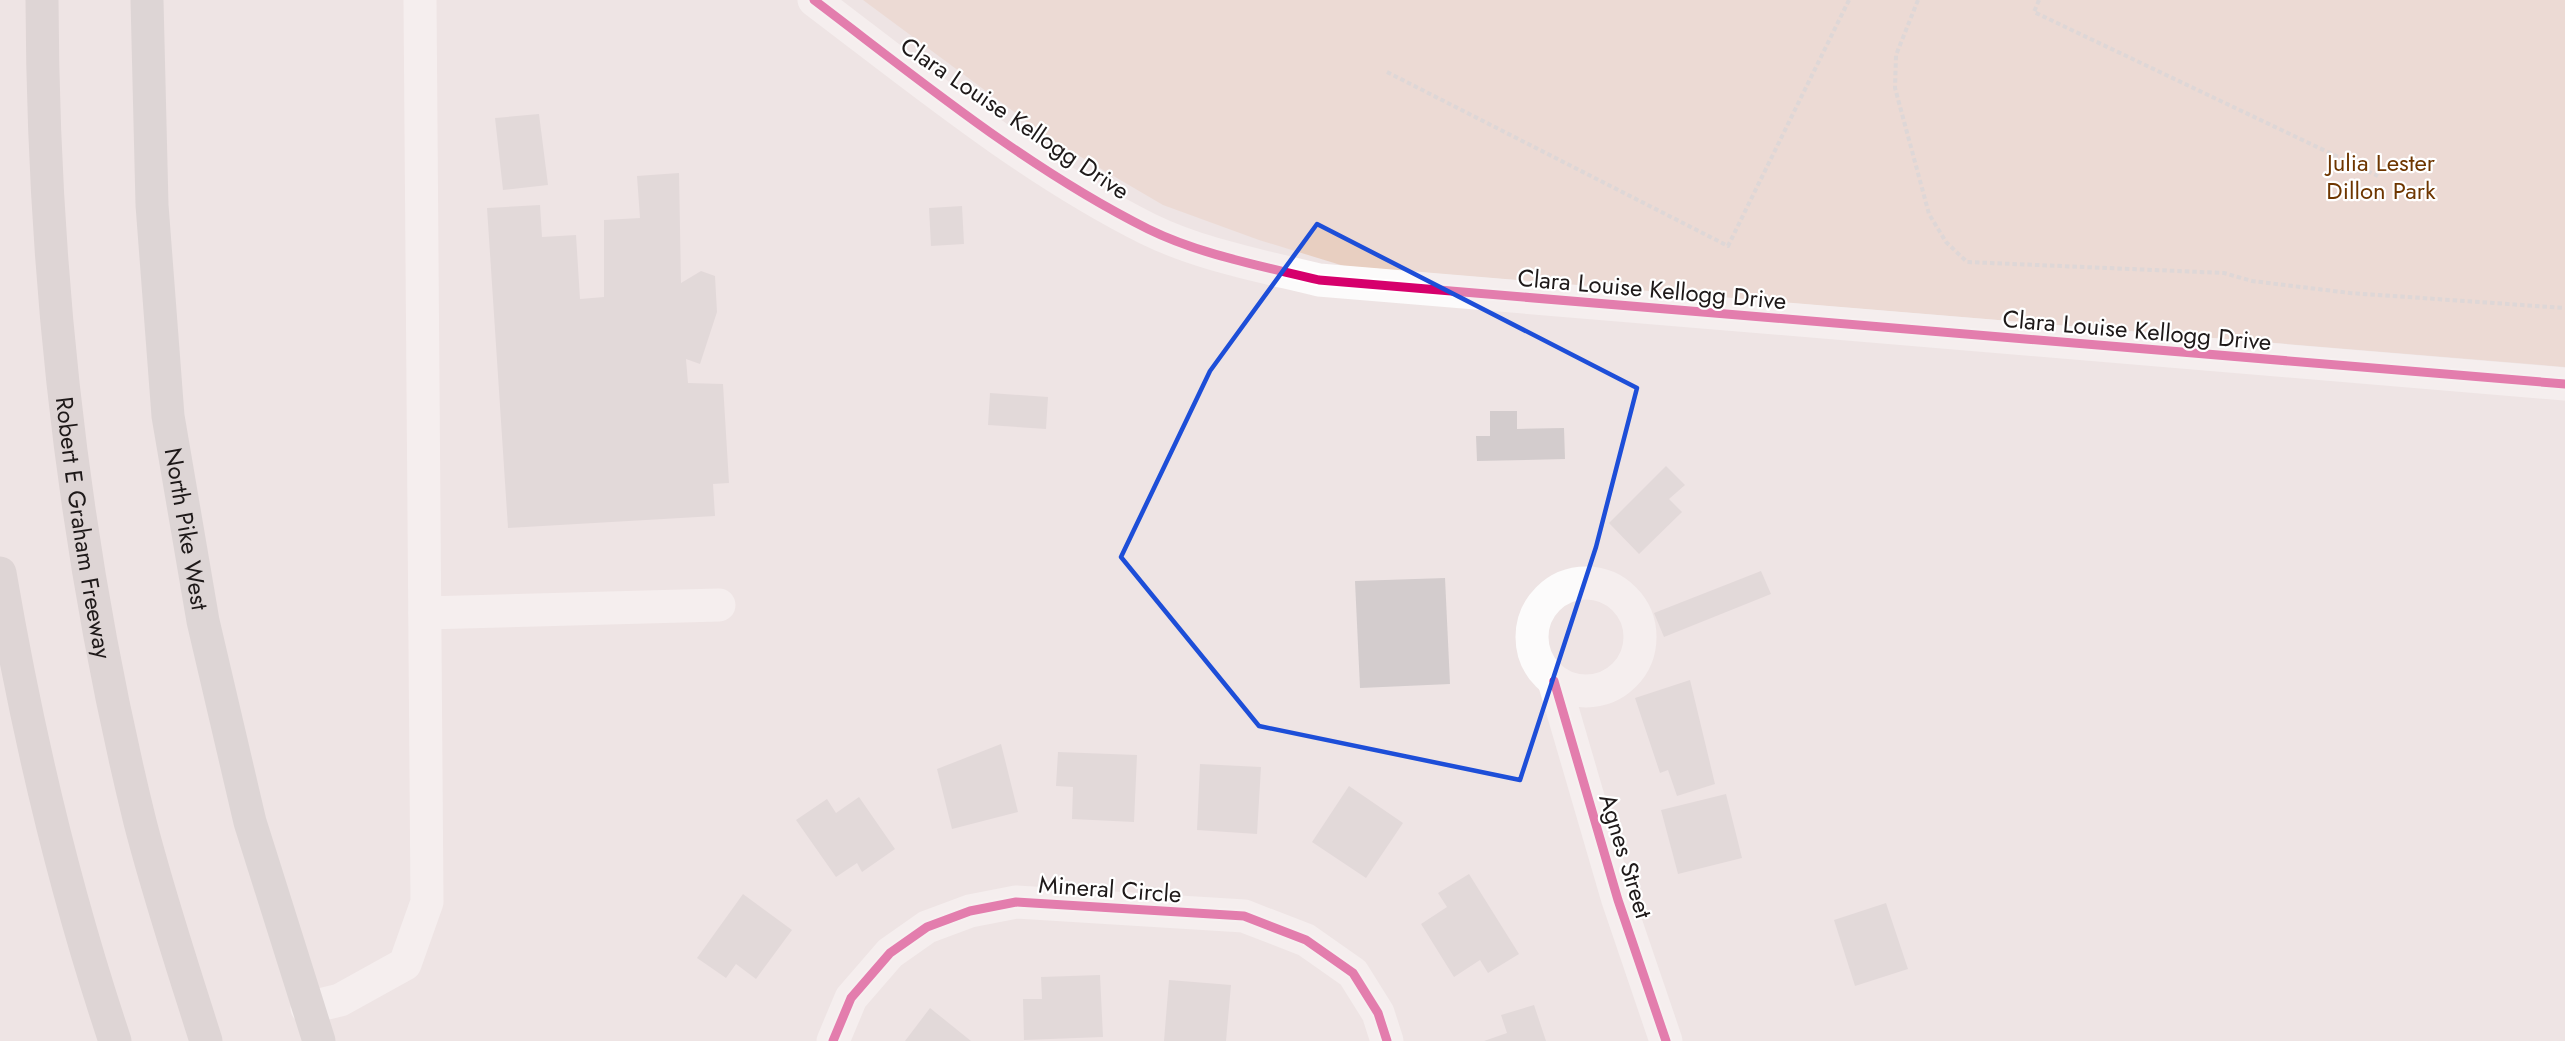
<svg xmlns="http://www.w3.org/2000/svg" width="2565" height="1041" font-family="Jost,sans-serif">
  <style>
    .green { fill: #e8cfc1 }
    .building { fill: #d3cccd }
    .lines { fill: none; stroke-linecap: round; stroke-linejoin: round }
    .path { stroke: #cac7c7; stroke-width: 4; stroke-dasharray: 4.5 3; stroke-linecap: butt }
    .minor { stroke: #fcfbfb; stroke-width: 33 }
    .major { stroke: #c8c4c4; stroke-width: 33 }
    .highway { stroke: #cac3c3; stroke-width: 33 }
    .cycleway-casing { stroke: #fff; stroke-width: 13 }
    .cycleway { stroke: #d6006c; stroke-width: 9 }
    .marked { fill: none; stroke: #1d4ed8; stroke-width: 4.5; stroke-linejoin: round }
    .labels { text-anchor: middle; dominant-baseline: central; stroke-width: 4.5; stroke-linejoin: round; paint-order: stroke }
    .street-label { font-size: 24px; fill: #1e1919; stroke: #fff }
    .park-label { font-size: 24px; fill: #6e3600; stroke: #fff }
  </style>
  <rect width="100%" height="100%" fill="#eee4e4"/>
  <polygon class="green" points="863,0 2565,0 2565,367 1344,266 1259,240 1163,205 1052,140"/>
  <g class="building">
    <polygon points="539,114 548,185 503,190 495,118"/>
    <polygon points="679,173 681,283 701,271 715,276 717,312 700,364 686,359 688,383 723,384 729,483 713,484 715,516 508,528 487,208 540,205 542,237 576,235 580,299 604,297 604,220 640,218 637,176"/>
    <polygon points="962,206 964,244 931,246 929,208"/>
    <polygon points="990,393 1048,397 1046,429 988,425"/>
    <polygon points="1490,411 1517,411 1517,429 1564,428 1565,459 1477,461 1476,436 1490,436"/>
    <polygon points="1666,466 1685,485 1669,499 1682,512 1639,554 1609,523"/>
    <polygon points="1761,571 1771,594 1664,637 1654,613"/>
    <polygon points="1445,578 1450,684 1360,688 1355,581"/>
    <polygon points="1690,680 1715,784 1677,796 1668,770 1660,773 1635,698"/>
    <polygon points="1001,744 1018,812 952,829 937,769"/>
    <polygon points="1058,752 1137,755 1134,822 1072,819 1073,787 1056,786"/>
    <polygon points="1200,764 1261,767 1257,834 1197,830"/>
    <polygon points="1349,786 1403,823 1366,878 1312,842"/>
    <polygon points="1726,794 1742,858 1678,874 1661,810"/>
    <polygon points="859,797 895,849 862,872 857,863 836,877 796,820 827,799 836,813"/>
    <polygon points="1469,874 1519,954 1488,973 1480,960 1454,977 1421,924 1447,907 1438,893"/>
    <polygon points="743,894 792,930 756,979 736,964 726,978 697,958"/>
    <polygon points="1886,903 1908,969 1855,986 1834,920"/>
    <polygon points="1100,975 1103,1037 1024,1040 1023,999 1042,999 1041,977"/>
    <polygon points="1169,980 1231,985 1226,1041 1164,1041"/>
    <polygon points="1534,1005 1546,1041 1484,1041 1507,1033 1501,1015"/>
    <polygon points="930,1008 971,1041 905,1041"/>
  </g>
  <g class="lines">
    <g class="path">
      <polyline points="1918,0 1896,55 1895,88 1929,214 1946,242 1967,262 2224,273 2252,281 2350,293 2565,308"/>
      <polyline points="2039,0 2034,12 2378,176"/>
      <polyline points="1387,72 1728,246 1849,0"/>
    </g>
    <g class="minor">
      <path d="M814,0c107,81 214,169 334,229 53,26 114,37 171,51l1246,104"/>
      <circle cx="1586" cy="637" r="54"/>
      <polyline points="425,613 719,605"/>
      <polyline points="1554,681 1618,900 1666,1041"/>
      <polyline points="307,1008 340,1000 405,964 427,902 420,0"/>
      <polyline points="833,1041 851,998 890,953 927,927 970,911 1016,902 1244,916 1306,940 1353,973 1378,1013 1387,1041"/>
    </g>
    <path class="major" id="s1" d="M147,0l5,205 16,211 35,205 47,201 69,219"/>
    <g class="highway">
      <path id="s2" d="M42,0c1,276 32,554 98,822 19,74 43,146 66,219"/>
      <path d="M0,573c27,158 64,316 115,468"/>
    </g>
    <defs>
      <g id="cycleway">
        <path d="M814,0c107,81 214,169 334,229 53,26 114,37 171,51l1246,104"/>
        <polyline points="1554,681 1618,900 1666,1041"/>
        <polyline points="833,1041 851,998 890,953 927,927 970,911 1016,902 1244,916 1306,940 1353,973 1378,1013 1387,1041"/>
      </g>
    </defs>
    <use href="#cycleway" class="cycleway-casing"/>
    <use href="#cycleway" class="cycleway"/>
  </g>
  <path d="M0 0H2565V1041H0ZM1317,224l320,164 -41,159 -76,233 -261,-54 -138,-169 89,-186z" fill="#eee4e4" fill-opacity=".55" fill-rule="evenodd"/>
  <path class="marked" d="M1317,224l320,164 -41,159 -76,233 -261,-54 -138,-169 89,-186z"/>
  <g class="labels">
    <g class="street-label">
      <text transform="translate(1015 118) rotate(34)">Clara Louise Kellogg Drive</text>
      <text transform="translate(1652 289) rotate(5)">Clara Louise Kellogg Drive</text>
      <text transform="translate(2137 330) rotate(5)">Clara Louise Kellogg Drive</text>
      <text stroke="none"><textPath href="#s2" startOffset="530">Robert E Graham Freeway</textPath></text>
      <text stroke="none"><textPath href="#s1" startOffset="531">North Pike West</textPath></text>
      <text transform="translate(1626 856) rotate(73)">Agnes Street</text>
      <text transform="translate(1110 889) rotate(4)">Mineral Circle</text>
    </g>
    <g class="park-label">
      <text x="2381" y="162">Julia Lester<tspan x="2381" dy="28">Dillon Park</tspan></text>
    </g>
  </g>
</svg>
